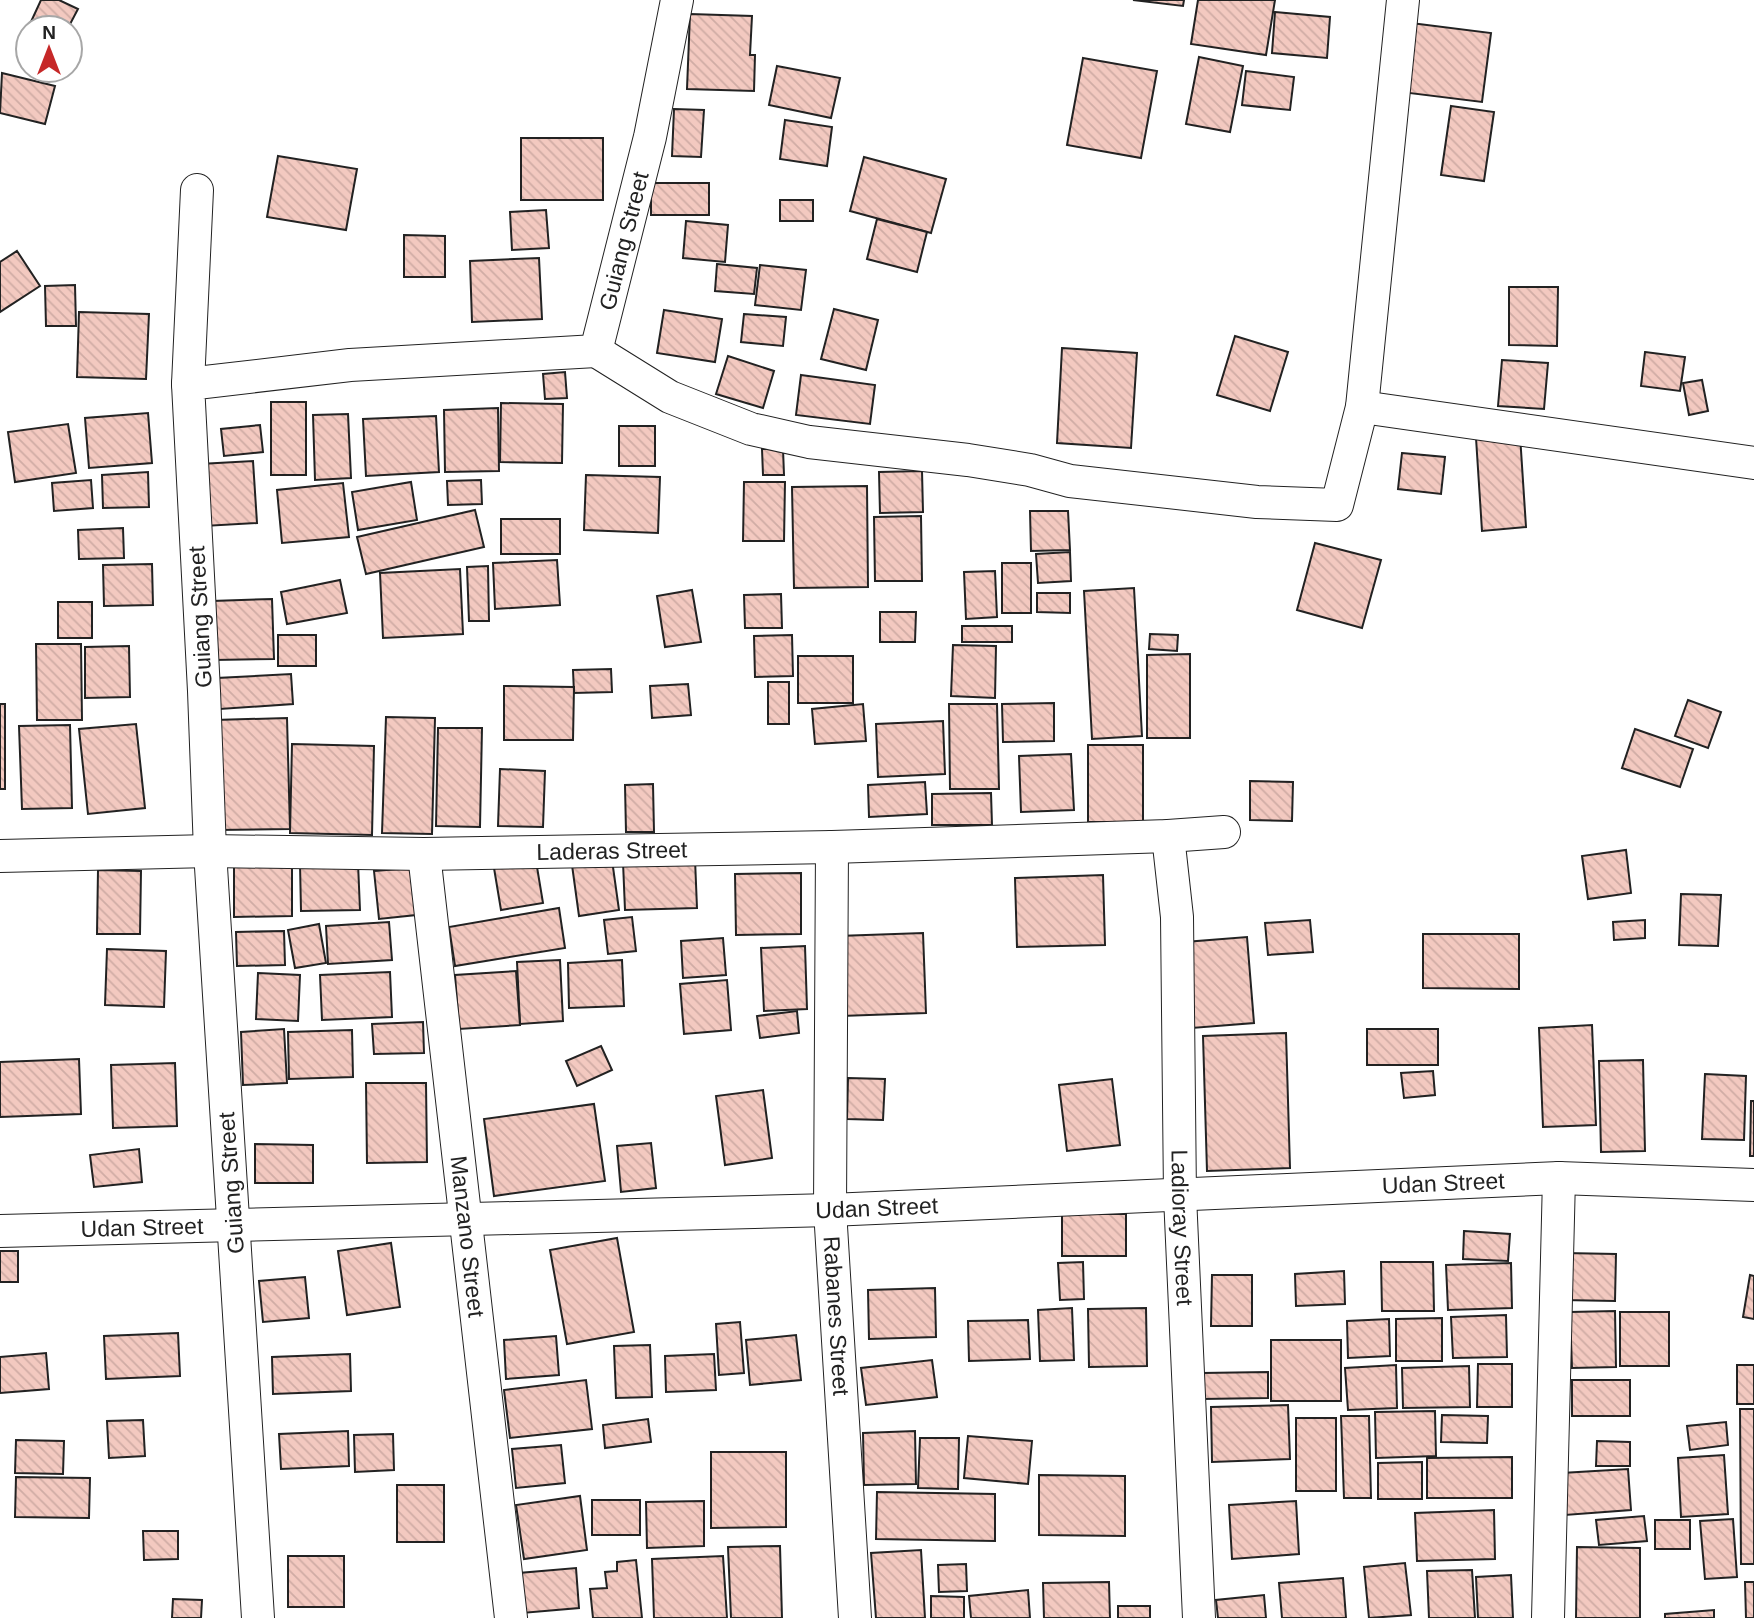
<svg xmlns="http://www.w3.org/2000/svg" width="1754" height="1618" font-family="Arial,sans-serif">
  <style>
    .building { fill: url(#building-back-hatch); stroke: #222; stroke-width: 2 }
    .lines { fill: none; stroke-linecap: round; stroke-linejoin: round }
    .minor-casing { stroke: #222; stroke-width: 34 }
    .minor { stroke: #fff; stroke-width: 32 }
    .labels { text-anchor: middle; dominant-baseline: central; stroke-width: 5; stroke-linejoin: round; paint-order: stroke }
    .street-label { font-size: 23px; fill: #222; stroke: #fff }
  </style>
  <defs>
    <pattern id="building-back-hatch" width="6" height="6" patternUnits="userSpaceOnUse" patternTransform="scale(1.75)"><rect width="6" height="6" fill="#f3c9c0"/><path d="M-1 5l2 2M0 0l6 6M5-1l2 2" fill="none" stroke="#d0aca5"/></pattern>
  </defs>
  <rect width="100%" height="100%" fill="#fff"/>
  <g class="building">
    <polygon points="41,0 59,0 78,9 68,28 34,28 29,26"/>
    <polygon points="1133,0 1184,0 1183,6"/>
    <polygon points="1198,0 1275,0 1266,55 1191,44"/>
    <polygon points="1275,12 1330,17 1327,58 1272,53"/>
    <polygon points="690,14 752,16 750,55 755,55 754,91 687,89"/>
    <polygon points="1411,23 1491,33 1482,102 1401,92"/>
    <polygon points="1199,57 1243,66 1230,132 1186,124"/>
    <polygon points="1083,58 1157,71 1141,158 1067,145"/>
    <polygon points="777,66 840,78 831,118 769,105"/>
    <polygon points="1246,71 1294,77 1290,110 1242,105"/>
    <polygon points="2,73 55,86 45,124 0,113"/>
    <polygon points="1451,106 1494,112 1484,181 1441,175"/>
    <polygon points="674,109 704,110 701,157 672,156"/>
    <polygon points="785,120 832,127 827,166 780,159"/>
    <rect x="521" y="138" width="82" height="62"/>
    <polygon points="278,156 357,169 346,230 267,217"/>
    <polygon points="864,157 946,179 931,233 850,211"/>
    <rect x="651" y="183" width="58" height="32"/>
    <rect x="780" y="200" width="33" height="21"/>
    <polygon points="546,210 549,248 512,250 510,212"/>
    <polygon points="877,219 927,232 917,272 867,259"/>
    <polygon points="686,221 728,225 725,262 683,258"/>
    <polygon points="404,235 445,236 445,277 404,277"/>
    <polygon points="17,251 40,286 0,312 0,262"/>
    <polygon points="539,258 542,319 472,322 470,261"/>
    <polygon points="717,264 757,268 754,294 715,291"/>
    <polygon points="760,265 806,270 801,310 755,305"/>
    <polygon points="75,285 76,326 46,326 45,286"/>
    <polygon points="1509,287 1558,287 1557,346 1509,345"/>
    <polygon points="834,309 878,320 866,370 821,359"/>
    <polygon points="664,310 722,319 715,362 657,353"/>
    <polygon points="79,312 149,314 146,379 77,377"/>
    <polygon points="744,314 786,317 783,346 741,342"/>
    <polygon points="1235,336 1288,352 1270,411 1217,395"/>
    <polygon points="1062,348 1137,353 1131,448 1057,443"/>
    <polygon points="1645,352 1685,357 1680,391 1641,386"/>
    <polygon points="728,356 774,371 763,408 716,394"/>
    <polygon points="1502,360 1548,363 1544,409 1498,406"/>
    <polygon points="565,372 567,398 545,399 543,374"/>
    <polygon points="801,375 875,385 870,424 796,415"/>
    <polygon points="1702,380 1708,411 1689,415 1683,383"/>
    <rect x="271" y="402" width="35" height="73"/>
    <polygon points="501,403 563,404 562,463 500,462"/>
    <polygon points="498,408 499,471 445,472 444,410"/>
    <polygon points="148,413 152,463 89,468 85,418"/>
    <polygon points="348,414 351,478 315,480 313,415"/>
    <polygon points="436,416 439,472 366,476 363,419"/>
    <polygon points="68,424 76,473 15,482 8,432"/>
    <polygon points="260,425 263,452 224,456 221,429"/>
    <rect x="619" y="426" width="36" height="40"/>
    <polygon points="1520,435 1526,527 1482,531 1476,438"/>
    <polygon points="762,449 783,449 784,475 763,475"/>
    <polygon points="1402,453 1445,457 1441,494 1398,489"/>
    <polygon points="253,461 257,523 204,526 200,464"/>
    <polygon points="922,471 923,512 880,513 879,472"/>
    <polygon points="148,472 149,507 103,508 102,475"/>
    <polygon points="586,475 660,477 658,533 584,530"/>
    <polygon points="91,480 93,508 54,511 52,483"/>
    <polygon points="481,480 482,504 448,505 447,481"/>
    <polygon points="411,482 417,520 358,530 352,492"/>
    <polygon points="744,482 785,482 784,541 743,541"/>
    <polygon points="343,483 349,537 282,543 277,490"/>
    <polygon points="867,486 868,587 794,588 792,487"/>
    <polygon points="475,510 484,547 366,574 357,537"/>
    <polygon points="1030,511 1068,511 1070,550 1031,551"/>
    <polygon points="921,516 922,581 875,581 874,517"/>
    <rect x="501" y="519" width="59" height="35"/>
    <polygon points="123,528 124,558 79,559 78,530"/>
    <polygon points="1315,543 1381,560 1362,628 1297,610"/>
    <polygon points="1070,552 1071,581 1038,583 1036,554"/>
    <polygon points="557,560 560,605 495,609 493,563"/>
    <rect x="1002" y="563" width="29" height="50"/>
    <polygon points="152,564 153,605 104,606 103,565"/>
    <polygon points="488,566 489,621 469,621 467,567"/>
    <polygon points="460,569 463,634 383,638 380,573"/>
    <polygon points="995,571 997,617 966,619 964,572"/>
    <polygon points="340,580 347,613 287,624 281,592"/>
    <polygon points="1134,588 1142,736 1092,739 1084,591"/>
    <polygon points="692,590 701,642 665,647 657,596"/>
    <polygon points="1037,593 1070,593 1070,613 1037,612"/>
    <polygon points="781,594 782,628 745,628 744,595"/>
    <polygon points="272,599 274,659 214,660 212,601"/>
    <rect x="58" y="602" width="34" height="36"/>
    <polygon points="880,612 916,612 915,642 880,642"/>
    <rect x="962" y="626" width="50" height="16"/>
    <polygon points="1150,634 1178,635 1177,651 1149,649"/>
    <rect x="278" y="635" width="38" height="31"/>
    <polygon points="792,635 793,676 755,677 754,636"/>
    <polygon points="36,644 81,644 82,720 37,720"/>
    <polygon points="953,645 996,646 995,698 951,696"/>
    <polygon points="129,646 130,697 85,698 85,647"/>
    <polygon points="1190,654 1190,738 1147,738 1147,655"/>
    <rect x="798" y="656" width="55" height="47"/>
    <polygon points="611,669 612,692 574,693 573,670"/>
    <polygon points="291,674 293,704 220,709 217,678"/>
    <rect x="768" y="682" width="21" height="42"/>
    <polygon points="688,684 691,715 652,718 650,686"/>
    <polygon points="504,686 574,687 573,740 504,740"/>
    <polygon points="1688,700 1721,712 1708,748 1675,736"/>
    <polygon points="1054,703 1054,741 1003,742 1002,704"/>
    <rect x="0" y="704" width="5" height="85"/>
    <polygon points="863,704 866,741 815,744 812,709"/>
    <polygon points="949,704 997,704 999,789 950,789"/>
    <polygon points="386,717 435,718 432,834 382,833"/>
    <polygon points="287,718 290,829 217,830 215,720"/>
    <polygon points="943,721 945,774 878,777 876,724"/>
    <polygon points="136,724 145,808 88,814 79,729"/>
    <polygon points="70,725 72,808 22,809 19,726"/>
    <polygon points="438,728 482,728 480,827 436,826"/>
    <polygon points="1635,729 1693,749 1680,787 1622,768"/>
    <polygon points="292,744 374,746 372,835 290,833"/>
    <rect x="1088" y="745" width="55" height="77"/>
    <polygon points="1071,754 1074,810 1021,812 1019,756"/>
    <polygon points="500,769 545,771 543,827 498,826"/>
    <polygon points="1250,781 1293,782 1292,821 1250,820"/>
    <polygon points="925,782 927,814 869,817 868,785"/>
    <polygon points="653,784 654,832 626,832 625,785"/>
    <polygon points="991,793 992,825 932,825 932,794"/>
    <polygon points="1626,850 1631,893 1588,899 1582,856"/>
    <polygon points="695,859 697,908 625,910 623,862"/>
    <polygon points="612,860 619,910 579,916 572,865"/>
    <polygon points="536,861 543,903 501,910 494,868"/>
    <polygon points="234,863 292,863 292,916 234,917"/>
    <polygon points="358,863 360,910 301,911 300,864"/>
    <polygon points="412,868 416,915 379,919 374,871"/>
    <polygon points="98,870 141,871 140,934 97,934"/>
    <polygon points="801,873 801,934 736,935 735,874"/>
    <polygon points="1103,875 1105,945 1017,947 1015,878"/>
    <polygon points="1681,894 1721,895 1718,946 1679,945"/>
    <polygon points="559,908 565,948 455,966 449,927"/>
    <polygon points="632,917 636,951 608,954 604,920"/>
    <polygon points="1310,920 1313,952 1268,955 1265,923"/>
    <polygon points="1645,920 1645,938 1614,940 1613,922"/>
    <polygon points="389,922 392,960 328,964 326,926"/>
    <polygon points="319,924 326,963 295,968 288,930"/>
    <polygon points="284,931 285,965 237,966 236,932"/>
    <polygon points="923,933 926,1013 841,1016 838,936"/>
    <polygon points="1423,934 1519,934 1519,989 1423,988"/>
    <polygon points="1247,937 1254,1023 1192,1028 1185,942"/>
    <polygon points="723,938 726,975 683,978 681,941"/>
    <polygon points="805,946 807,1009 764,1011 761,948"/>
    <polygon points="107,949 166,951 164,1007 105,1005"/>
    <polygon points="560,960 563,1021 520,1024 517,962"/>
    <polygon points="622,960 624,1006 569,1008 568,963"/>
    <polygon points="516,971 520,1025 459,1029 455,975"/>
    <polygon points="390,972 392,1017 322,1020 320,975"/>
    <polygon points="258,973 300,975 298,1021 256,1019"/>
    <polygon points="727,980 731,1030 684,1034 680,984"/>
    <polygon points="797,1011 799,1033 760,1038 757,1016"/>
    <polygon points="423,1022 424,1053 374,1054 372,1024"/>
    <polygon points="1592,1025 1596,1125 1543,1127 1539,1028"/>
    <polygon points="284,1029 287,1083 243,1085 241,1032"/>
    <rect x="1367" y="1029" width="71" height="36"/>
    <polygon points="352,1030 353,1077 289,1079 288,1032"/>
    <polygon points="1286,1033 1290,1168 1207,1171 1203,1036"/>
    <polygon points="601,1046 612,1070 577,1086 566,1061"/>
    <polygon points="79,1059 81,1114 0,1117 0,1062"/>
    <polygon points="1643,1060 1645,1151 1601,1152 1599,1061"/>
    <polygon points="175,1063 177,1126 113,1128 111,1065"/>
    <polygon points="1433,1071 1435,1095 1404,1098 1401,1073"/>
    <polygon points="1705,1074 1746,1076 1744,1140 1702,1139"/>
    <polygon points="848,1078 885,1079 883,1120 847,1119"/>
    <polygon points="1112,1079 1120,1145 1067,1151 1059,1085"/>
    <polygon points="366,1083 426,1083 427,1162 367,1163"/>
    <polygon points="763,1090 772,1158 725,1165 716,1096"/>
    <polygon points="1751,1101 1754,1101 1754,1156 1750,1156"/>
    <polygon points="594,1104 605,1181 494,1196 484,1119"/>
    <polygon points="651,1143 656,1188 621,1192 617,1146"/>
    <polygon points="255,1144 313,1145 313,1183 255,1183"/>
    <polygon points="139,1149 142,1182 94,1187 90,1155"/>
    <rect x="1062" y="1214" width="64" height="42"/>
    <polygon points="1464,1231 1510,1234 1508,1261 1463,1259"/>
    <polygon points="617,1238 634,1332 567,1344 550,1250"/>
    <polygon points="391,1243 400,1307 347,1315 338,1251"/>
    <rect x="0" y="1251" width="18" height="31"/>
    <polygon points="1564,1253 1616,1254 1615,1301 1563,1300"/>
    <polygon points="1083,1262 1084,1299 1060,1300 1058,1263"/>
    <polygon points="1381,1262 1433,1262 1434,1311 1382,1311"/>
    <polygon points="1511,1263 1512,1308 1448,1310 1446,1265"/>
    <polygon points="1344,1271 1345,1304 1296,1306 1295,1274"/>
    <polygon points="1212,1275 1252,1275 1252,1326 1211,1326"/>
    <polygon points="1750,1275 1754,1276 1754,1319 1743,1317"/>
    <polygon points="305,1277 309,1318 263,1322 259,1281"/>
    <polygon points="935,1288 936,1337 869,1339 868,1290"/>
    <polygon points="1072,1308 1074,1360 1040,1361 1038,1310"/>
    <polygon points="1146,1308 1147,1366 1089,1367 1088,1309"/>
    <polygon points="1615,1311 1616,1367 1572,1368 1570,1312"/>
    <rect x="1620" y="1312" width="49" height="54"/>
    <polygon points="1506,1315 1507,1357 1453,1358 1451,1317"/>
    <polygon points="1442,1318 1442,1361 1396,1361 1396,1319"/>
    <polygon points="1389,1319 1390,1356 1348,1358 1347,1321"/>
    <polygon points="1028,1320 1030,1359 969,1361 968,1321"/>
    <polygon points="740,1322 744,1373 719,1375 716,1324"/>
    <polygon points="178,1333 180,1376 106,1379 104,1336"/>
    <polygon points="796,1335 801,1380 750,1385 746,1340"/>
    <polygon points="556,1336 559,1375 506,1379 504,1340"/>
    <rect x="1271" y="1340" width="70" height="61"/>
    <polygon points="650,1345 652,1397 616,1398 614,1346"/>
    <polygon points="46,1353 49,1389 0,1393 0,1357"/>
    <polygon points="350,1354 351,1391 273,1394 272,1357"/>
    <polygon points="714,1354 716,1390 666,1392 665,1356"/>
    <polygon points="932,1360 937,1397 866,1405 861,1368"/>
    <polygon points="1478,1364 1512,1364 1512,1407 1477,1407"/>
    <polygon points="1396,1365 1397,1408 1348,1410 1345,1368"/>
    <rect x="1737" y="1365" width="17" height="39"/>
    <polygon points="1469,1366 1470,1407 1403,1408 1402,1368"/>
    <polygon points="1268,1372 1268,1398 1202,1399 1202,1373"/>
    <polygon points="586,1380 592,1429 510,1438 504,1390"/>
    <rect x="1572" y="1380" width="58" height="36"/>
    <polygon points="1288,1405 1290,1459 1212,1462 1211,1407"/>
    <polygon points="1740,1409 1754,1409 1754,1564 1741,1564"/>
    <polygon points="1435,1411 1436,1456 1376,1458 1375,1412"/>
    <polygon points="1442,1415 1488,1416 1487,1443 1441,1442"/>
    <polygon points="1341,1416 1369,1416 1371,1498 1344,1498"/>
    <rect x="1296" y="1418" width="40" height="73"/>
    <polygon points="648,1419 651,1442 605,1448 603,1425"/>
    <polygon points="143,1420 145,1456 109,1458 107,1421"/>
    <polygon points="1726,1422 1728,1445 1690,1450 1687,1426"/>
    <polygon points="348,1431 349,1466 281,1469 279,1434"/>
    <polygon points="915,1431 916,1484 864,1485 863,1433"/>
    <polygon points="393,1434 394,1470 355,1472 354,1435"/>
    <polygon points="968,1436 1032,1441 1028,1484 964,1478"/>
    <polygon points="920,1438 959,1438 958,1489 918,1488"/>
    <polygon points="16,1440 64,1441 63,1474 15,1473"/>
    <polygon points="1597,1441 1630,1442 1630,1466 1596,1466"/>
    <polygon points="561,1445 565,1483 516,1488 512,1449"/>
    <polygon points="711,1452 786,1452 786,1527 711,1528"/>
    <polygon points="1724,1455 1728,1514 1681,1517 1678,1458"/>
    <polygon points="1512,1457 1512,1498 1427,1498 1427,1458"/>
    <polygon points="1422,1462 1422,1499 1378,1499 1378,1463"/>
    <polygon points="1628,1469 1631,1510 1565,1515 1562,1473"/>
    <polygon points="1039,1475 1125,1476 1125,1536 1039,1535"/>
    <polygon points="16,1477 90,1478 89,1518 15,1517"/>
    <rect x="397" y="1485" width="47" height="57"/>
    <polygon points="877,1492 995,1494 995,1541 876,1539"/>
    <polygon points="580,1496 587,1550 524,1559 516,1505"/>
    <rect x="592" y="1500" width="48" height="35"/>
    <polygon points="704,1501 704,1546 647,1548 646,1502"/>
    <polygon points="1296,1501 1299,1554 1232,1559 1229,1505"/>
    <polygon points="1494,1510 1495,1559 1417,1561 1415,1513"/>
    <polygon points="1644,1516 1647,1541 1599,1545 1596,1520"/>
    <polygon points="1733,1519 1737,1577 1705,1579 1700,1521"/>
    <rect x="1655" y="1520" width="35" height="29"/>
    <polygon points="143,1531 178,1531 178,1559 144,1560"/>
    <polygon points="780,1546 782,1618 731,1618 728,1547"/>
    <polygon points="1577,1547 1640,1548 1640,1618 1576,1618"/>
    <polygon points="921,1550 925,1618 876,1618 871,1553"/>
    <rect x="288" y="1556" width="56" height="51"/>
    <polygon points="723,1556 727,1618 654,1618 652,1559"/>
    <polygon points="636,1560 642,1618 593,1618 590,1589 607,1588 605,1572 617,1571 617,1562"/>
    <polygon points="1405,1563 1411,1615 1369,1618 1364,1567"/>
    <polygon points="966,1564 967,1591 939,1592 938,1565"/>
    <polygon points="576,1568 579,1608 522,1613 519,1573"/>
    <polygon points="1472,1570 1475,1618 1429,1618 1427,1571"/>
    <polygon points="1511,1575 1513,1618 1478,1618 1476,1577"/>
    <polygon points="1343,1578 1346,1618 1282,1618 1279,1583"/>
    <polygon points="1109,1582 1110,1618 1044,1618 1043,1583"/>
    <polygon points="1745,1582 1754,1582 1754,1618 1746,1618"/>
    <polygon points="1028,1590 1030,1618 971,1618 969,1596"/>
    <polygon points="1264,1595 1266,1618 1218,1618 1216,1600"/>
    <polygon points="931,1596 964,1597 964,1618 931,1618"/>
    <polygon points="173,1599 202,1600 201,1618 172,1618"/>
    <rect x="1118" y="1606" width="32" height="12"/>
    <polygon points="1714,1610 1714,1618 1665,1618 1665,1614"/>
  </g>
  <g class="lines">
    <defs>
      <g id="minor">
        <polyline points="596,351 670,397 751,429 809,442 968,460 1030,470 1070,481 1257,502 1337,505 1362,407 1403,0"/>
        <polyline points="188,384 197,190"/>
        <polyline points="1362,407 1754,463"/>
        <path id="s1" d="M1168,836l9,81 3,279 19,422"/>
        <path id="s2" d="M832,847l-2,363 25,408"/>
        <path id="s3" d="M424,854l87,764"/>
        <path id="s4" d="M0,856l210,-5 214,3 408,-7 336,-11 56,-4"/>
        <path id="s5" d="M0,1231l830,-21 729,-32 195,7"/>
        <path id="s6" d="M258,1618l-48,-767 -6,-160 -16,-307 162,-19 246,-14 54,-214 27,-137"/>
        <polyline points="1548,1618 1559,1178"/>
      </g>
    </defs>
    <use href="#minor" class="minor-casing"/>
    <use href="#minor" class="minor"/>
  </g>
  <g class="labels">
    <g class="street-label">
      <text stroke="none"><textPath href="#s6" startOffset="1759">Guiang Street</textPath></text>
      <text transform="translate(200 617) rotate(-93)">Guiang Street</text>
      <text stroke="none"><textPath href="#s4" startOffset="612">Laderas Street</textPath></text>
      <text transform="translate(231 1183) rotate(-94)">Guiang Street</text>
      <text stroke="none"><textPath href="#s5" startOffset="1444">Udan Street</textPath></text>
      <text stroke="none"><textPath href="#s5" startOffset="877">Udan Street</textPath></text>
      <text stroke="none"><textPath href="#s5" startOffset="142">Udan Street</textPath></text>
      <text stroke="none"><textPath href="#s1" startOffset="392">Ladioray Street</textPath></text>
      <text stroke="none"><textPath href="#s3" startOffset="385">Manzano Street</textPath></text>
      <text stroke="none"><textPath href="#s2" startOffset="469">Rabanes Street</textPath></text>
    </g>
  </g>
  <g transform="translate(49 49)"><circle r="33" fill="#ffffff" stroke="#a7a7a7" stroke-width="2"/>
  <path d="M0-5L12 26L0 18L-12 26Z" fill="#c62828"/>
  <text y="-10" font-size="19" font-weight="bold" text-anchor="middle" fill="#222222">N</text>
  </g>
</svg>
